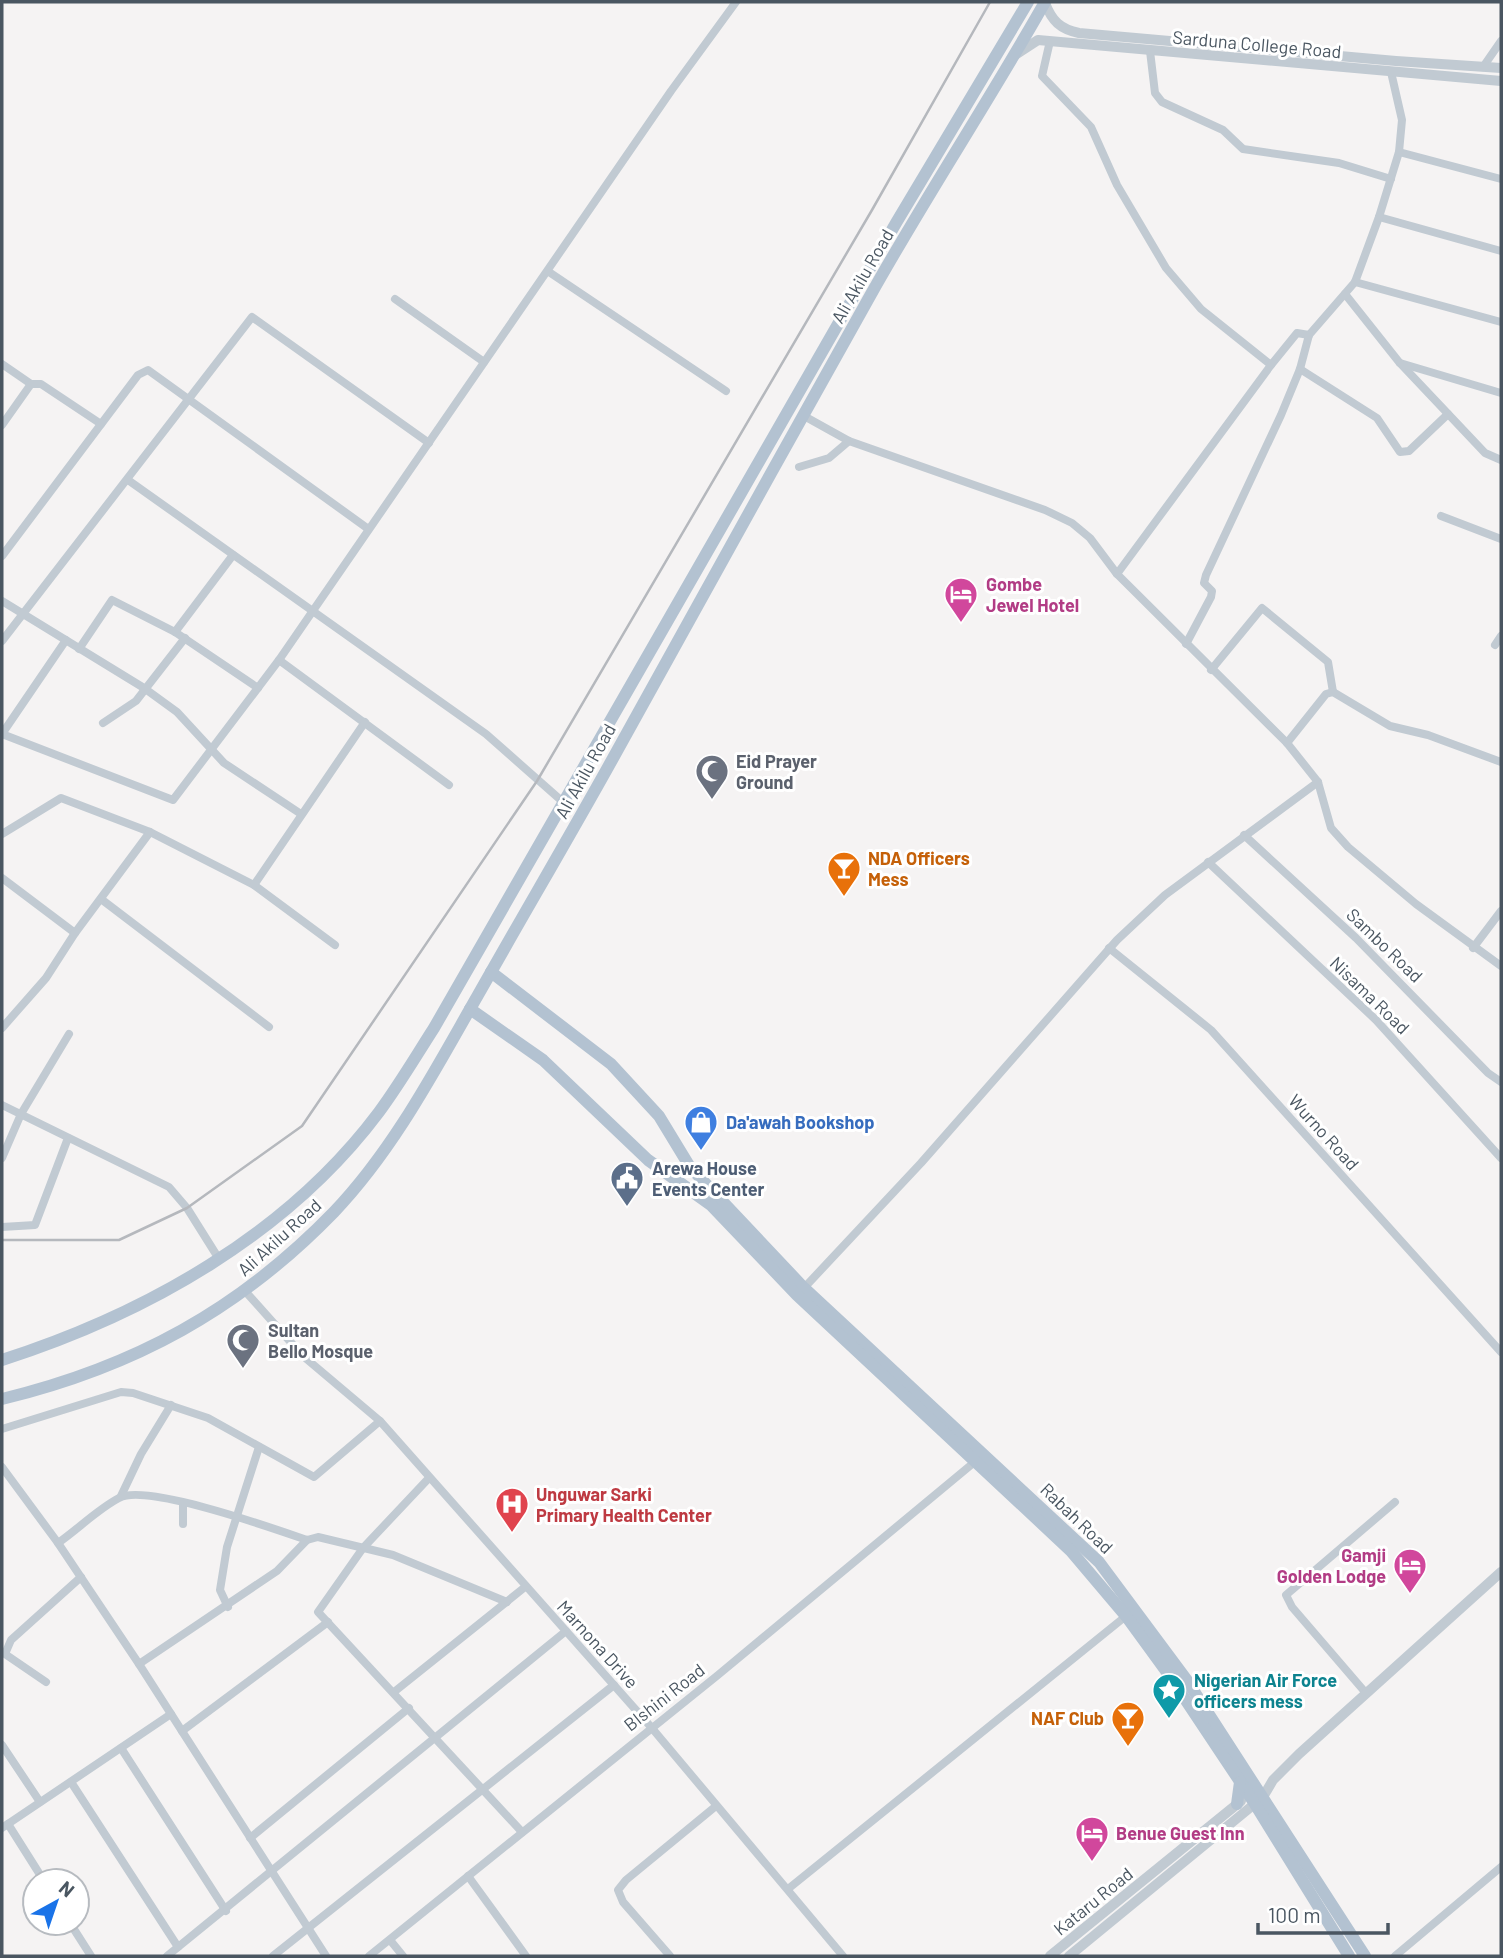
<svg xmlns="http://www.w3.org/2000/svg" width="1503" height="1958" font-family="Barlow,sans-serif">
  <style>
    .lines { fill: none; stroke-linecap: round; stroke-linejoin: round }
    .minor { stroke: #c1cad2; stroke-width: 8 }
    .tertiary { stroke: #c1cad2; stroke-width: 10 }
    .primary { stroke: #b3c2d1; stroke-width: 12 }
    .rail { stroke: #b5b8bd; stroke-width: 2.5 }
    .labels { text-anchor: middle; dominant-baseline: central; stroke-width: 6; stroke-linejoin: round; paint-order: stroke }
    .street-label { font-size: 18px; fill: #4a5661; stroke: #fff }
    .hotel-label { font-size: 18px; font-weight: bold; fill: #b23c85; stroke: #fff; text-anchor: start }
    .worship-label { font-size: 18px; font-weight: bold; fill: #5b616d; stroke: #fff; text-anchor: start }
    .food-label { font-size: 18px; font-weight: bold; fill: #c56008; stroke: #fff; text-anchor: start }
    .shop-label { font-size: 18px; font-weight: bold; fill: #366cbe; stroke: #fff; text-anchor: start }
    .service-label { font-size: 18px; font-weight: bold; fill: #4e5e75; stroke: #fff; text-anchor: start }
    .health-label { font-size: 18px; font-weight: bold; fill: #be3a42; stroke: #fff; text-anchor: start }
    .culture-label { font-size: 18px; font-weight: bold; fill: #0d838f; stroke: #fff; text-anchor: start }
  </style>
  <rect width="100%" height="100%" fill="#f5f3f3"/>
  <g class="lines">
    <g class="minor">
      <polyline points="1050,41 1042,76 1091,127 1117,185 1166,268 1201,309 1271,365 1117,574"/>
      <polyline points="1150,51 1155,93 1162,102 1223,130 1243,149 1339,163 1391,179"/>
      <polyline points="1483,67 1501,41"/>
      <polyline points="1399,152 1501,179"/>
      <polyline points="1379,217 1501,251"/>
      <polyline points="549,272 726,391"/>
      <polyline points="1355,282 1501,322"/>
      <polyline points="1345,294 1399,362 1485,453 1501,460"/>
      <polyline points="395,299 484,362"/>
      <polyline points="1400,363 1501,393"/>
      <polyline points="2,364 31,384 41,384 101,424"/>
      <polyline points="1271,365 1297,333 1309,335"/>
      <polyline points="1300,369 1377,418 1400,452 1409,451 1448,414"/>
      <polyline points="2,425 31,384"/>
      <polyline points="799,467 829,458 849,441"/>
      <polyline points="128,480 486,734 563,802"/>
      <polyline points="1441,516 1501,539"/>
      <polyline points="2,556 138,375 148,370 367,528"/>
      <polyline points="2,601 144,688 177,712 224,763 301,814"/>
      <polyline points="175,632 233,555"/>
      <polyline points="2,641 252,317 429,443"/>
      <polyline points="1186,644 1211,597 1212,591 1204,583 1206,575 1281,415 1300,369 1309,335 1355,282 1379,217 1399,152 1402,120 1391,72"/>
      <polyline points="1495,645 1501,636"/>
      <polyline points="79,649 112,600 175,632 258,688"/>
      <polyline points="279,660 449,785"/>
      <polyline points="1211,670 1262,608 1328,662 1333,692"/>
      <polyline points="103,723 136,701 185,638"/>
      <polyline points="2,734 173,800 279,660 671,91 736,2"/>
      <polyline points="2,734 66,640"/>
      <polyline points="1287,743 1326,694 1333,692 1390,726 1428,735 1501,762"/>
      <polyline points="1318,782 1331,828 1348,847 1416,904 1501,966"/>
      <polyline points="2,834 61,798 150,832 254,885 335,945"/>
      <polyline points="1244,835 1356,938 1488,1073 1501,1082"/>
      <polyline points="1208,862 1376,1020 1501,1158"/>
      <polyline points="2,878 75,933"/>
      <polyline points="254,885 365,722"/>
      <polyline points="101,899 269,1027"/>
      <polyline points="1109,948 1211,1030 1501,1352"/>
      <polyline points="1473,948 1501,911"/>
      <polyline points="2,1028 46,978 75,933 150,832"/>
      <polyline points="2,1105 169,1187 187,1208 219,1259"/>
      <polyline points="2,1158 21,1114 69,1034"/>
      <polyline points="2,1227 35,1225 68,1138"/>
      <polyline points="804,1288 921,1163 1117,940 1165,895 1318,782 1287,743 1117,574 1090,538 1072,523 1045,510 849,441 804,416"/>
      <polyline points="380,1421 651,1727 843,1956"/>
      <polyline points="2,1429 121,1392 133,1393 208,1418 314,1477 380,1421 303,1356 245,1291"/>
      <polyline points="2,1467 58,1543 139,1664 326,1956"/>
      <polyline points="428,1479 363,1548 318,1612 522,1832"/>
      <polyline points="121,1496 141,1454 171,1405"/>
      <polyline points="183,1524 183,1503"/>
      <path d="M58,1543c20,-14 40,-34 61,-45 27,-15 156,31 188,42l11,-3 75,18 114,47"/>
      <polyline points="228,1607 220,1590 227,1547 259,1447"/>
      <polyline points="139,1664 277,1571 307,1540"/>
      <polyline points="46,1682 5,1654 11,1640 81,1577"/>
      <polyline points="394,1692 525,1587"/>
      <polyline points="1365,1692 1292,1607 1286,1595 1395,1502"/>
      <polyline points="182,1731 328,1622"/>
      <polyline points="2,1745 40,1802"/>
      <polyline points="121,1748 226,1911"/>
      <polyline points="71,1782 178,1947"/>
      <polyline points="8,1824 44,1881"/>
      <polyline points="2,1828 171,1714"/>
      <polyline points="250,1838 409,1708"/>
      <polyline points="468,1876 526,1956"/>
      <polyline points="788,1889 1126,1616"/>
      <polyline points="70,1923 91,1956"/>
      <polyline points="390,1940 403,1956"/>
      <polyline points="167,1956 566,1631"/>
      <polyline points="273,1956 614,1685"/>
      <polyline points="369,1956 718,1675 977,1460"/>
      <polyline points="670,1956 623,1902 618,1890 626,1880 716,1806"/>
      <polyline points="1395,1956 1501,1867"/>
    </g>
    <g class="tertiary">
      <path d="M1045,3c7,18 15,26 34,30l317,28 105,7"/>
      <polyline points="1015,55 1038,40 1501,81"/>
      <polyline points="1050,1956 1241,1801"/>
      <polyline points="1069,1956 1263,1797 1273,1780 1299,1754 1501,1572"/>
    </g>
    <g class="primary">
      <polyline points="491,972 611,1064 659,1116 690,1167 804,1288 1099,1562 1186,1679 1365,1956"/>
      <polyline points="470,1009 543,1060 648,1160 711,1205 797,1295 1071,1551 1126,1616 1169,1675 1255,1804 1349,1956"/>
      <path d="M2,1360c143,-46 285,-125 377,-248 20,-27 37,-56 55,-84l462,-805 132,-221"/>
      <path d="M2,1399c132,-32 237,-89 332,-187 60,-63 101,-142 144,-217 44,-78 90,-156 134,-235 86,-154 171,-310 258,-464 56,-100 119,-195 175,-294"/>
      <polyline points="1237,1804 1240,1782"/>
    </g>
    <polyline class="rail" points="2,1240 119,1240 187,1208 302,1126 537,781 872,210 990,2"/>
  </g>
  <defs>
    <symbol id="hotel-pin" viewBox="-11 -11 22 30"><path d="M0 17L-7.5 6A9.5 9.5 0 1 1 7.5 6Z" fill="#d1479c" stroke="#fff"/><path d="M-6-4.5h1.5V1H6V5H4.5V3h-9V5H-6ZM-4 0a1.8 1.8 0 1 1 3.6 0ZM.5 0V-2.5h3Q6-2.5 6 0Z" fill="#fff"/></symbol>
    <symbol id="mosque-pin" viewBox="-11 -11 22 30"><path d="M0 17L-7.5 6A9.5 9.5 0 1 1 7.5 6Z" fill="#6b7280" stroke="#fff"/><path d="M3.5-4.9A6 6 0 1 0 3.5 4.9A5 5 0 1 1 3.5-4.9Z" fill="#fff"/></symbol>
    <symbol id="bar-pin" viewBox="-11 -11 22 30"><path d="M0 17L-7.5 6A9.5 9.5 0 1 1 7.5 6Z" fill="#e8710a" stroke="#fff"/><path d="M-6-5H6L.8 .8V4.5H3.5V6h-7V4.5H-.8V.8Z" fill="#fff"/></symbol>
    <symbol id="shop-pin" viewBox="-11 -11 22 30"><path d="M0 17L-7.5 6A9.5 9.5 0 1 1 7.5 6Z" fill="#3f7fe0" stroke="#fff"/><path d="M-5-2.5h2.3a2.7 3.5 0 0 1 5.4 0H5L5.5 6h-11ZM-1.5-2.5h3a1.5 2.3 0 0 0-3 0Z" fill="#fff"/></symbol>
    <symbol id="civic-pin" viewBox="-11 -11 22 30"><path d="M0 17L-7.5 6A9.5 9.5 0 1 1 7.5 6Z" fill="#5c6f8a" stroke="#fff"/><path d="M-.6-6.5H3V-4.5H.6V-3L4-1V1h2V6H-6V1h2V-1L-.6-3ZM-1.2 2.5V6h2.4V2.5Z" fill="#fff"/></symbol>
    <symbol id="hospital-pin" viewBox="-11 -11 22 30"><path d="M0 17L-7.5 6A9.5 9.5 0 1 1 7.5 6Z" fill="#e0444e" stroke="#fff"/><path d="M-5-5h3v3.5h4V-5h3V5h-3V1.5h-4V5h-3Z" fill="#fff"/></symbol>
    <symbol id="sight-pin" viewBox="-11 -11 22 30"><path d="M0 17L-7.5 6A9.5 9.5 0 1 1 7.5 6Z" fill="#0f9aa8" stroke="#fff"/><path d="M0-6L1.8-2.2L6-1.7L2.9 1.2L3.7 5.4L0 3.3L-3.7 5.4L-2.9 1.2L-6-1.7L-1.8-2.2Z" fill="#fff"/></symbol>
  </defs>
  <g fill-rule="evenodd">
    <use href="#hotel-pin" x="942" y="575" width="38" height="52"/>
    <use href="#mosque-pin" x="693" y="752" width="38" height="52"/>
    <use href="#bar-pin" x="825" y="849" width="38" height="52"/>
    <use href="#shop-pin" x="682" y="1103" width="38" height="52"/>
    <use href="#civic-pin" x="608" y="1159" width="38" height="52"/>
    <use href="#mosque-pin" x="224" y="1321" width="38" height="52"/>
    <use href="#hospital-pin" x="493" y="1485" width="38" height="52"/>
    <use href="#hotel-pin" x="1391" y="1546" width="38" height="52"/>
    <use href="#sight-pin" x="1150" y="1671" width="38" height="52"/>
    <use href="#bar-pin" x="1109" y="1699" width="38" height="52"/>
    <use href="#hotel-pin" x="1073" y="1814" width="38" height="52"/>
  </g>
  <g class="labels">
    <g class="street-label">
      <text transform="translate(1257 44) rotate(5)">Sarduna College Road</text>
      <text transform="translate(862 276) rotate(-60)">Ali Akilu Road</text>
      <text transform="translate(585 771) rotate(-61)">Ali Akilu Road</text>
      <text transform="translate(1385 945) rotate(44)">Sambo Road</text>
      <text transform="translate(1370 995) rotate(44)">Nisama Road</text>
      <text transform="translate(1324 1132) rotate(48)">Wurno Road</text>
      <text transform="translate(279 1237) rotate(-42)">Ali Akilu Road</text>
      <text transform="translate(1077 1518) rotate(44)">Rabah Road</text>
      <text transform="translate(598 1644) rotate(48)">Marnona Drive</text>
      <text transform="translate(664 1697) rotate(-38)">BIshini Road</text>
      <text transform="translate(1093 1901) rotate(-39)">Kataru Road</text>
    </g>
    <g class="hotel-label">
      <text x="986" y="584">Gombe<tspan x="986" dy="21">Jewel Hotel</tspan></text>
      <text x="1386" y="1555" text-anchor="end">Gamji<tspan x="1386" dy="21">Golden Lodge</tspan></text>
      <text x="1116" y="1833">Benue Guest Inn</text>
    </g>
    <g class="worship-label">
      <text x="736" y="761">Eid Prayer<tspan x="736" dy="21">Ground</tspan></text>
      <text x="268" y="1330">Sultan<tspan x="268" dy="21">Bello Mosque</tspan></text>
    </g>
    <g class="food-label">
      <text x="868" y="858">NDA Officers<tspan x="868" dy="21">Mess</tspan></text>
      <text x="1104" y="1718" text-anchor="end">NAF Club</text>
    </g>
    <g class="shop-label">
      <text x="726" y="1122">Da'awah Bookshop</text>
    </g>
    <g class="service-label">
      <text x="652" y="1168">Arewa House<tspan x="652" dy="21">Events Center</tspan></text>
    </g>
    <g class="health-label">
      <text x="536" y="1494">Unguwar Sarki<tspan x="536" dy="21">Primary Health Center</tspan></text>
    </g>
    <g class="culture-label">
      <text x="1194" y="1680">Nigerian Air Force<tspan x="1194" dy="21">officers mess</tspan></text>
    </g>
  </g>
  <rect width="1503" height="1958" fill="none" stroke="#4a5661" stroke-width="7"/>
  <g transform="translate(56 1902) rotate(40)"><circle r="33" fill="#ffffff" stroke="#b7bbc0" stroke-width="2"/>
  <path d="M0-5L12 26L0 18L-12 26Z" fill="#1a73e8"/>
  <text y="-10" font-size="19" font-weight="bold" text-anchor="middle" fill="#4a5661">N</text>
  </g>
  <path d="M1258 1923v10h130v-10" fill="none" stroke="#4a5661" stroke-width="3.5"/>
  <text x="1268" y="1923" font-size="21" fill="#4a5661" stroke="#ffffff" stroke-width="5" paint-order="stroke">100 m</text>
</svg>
